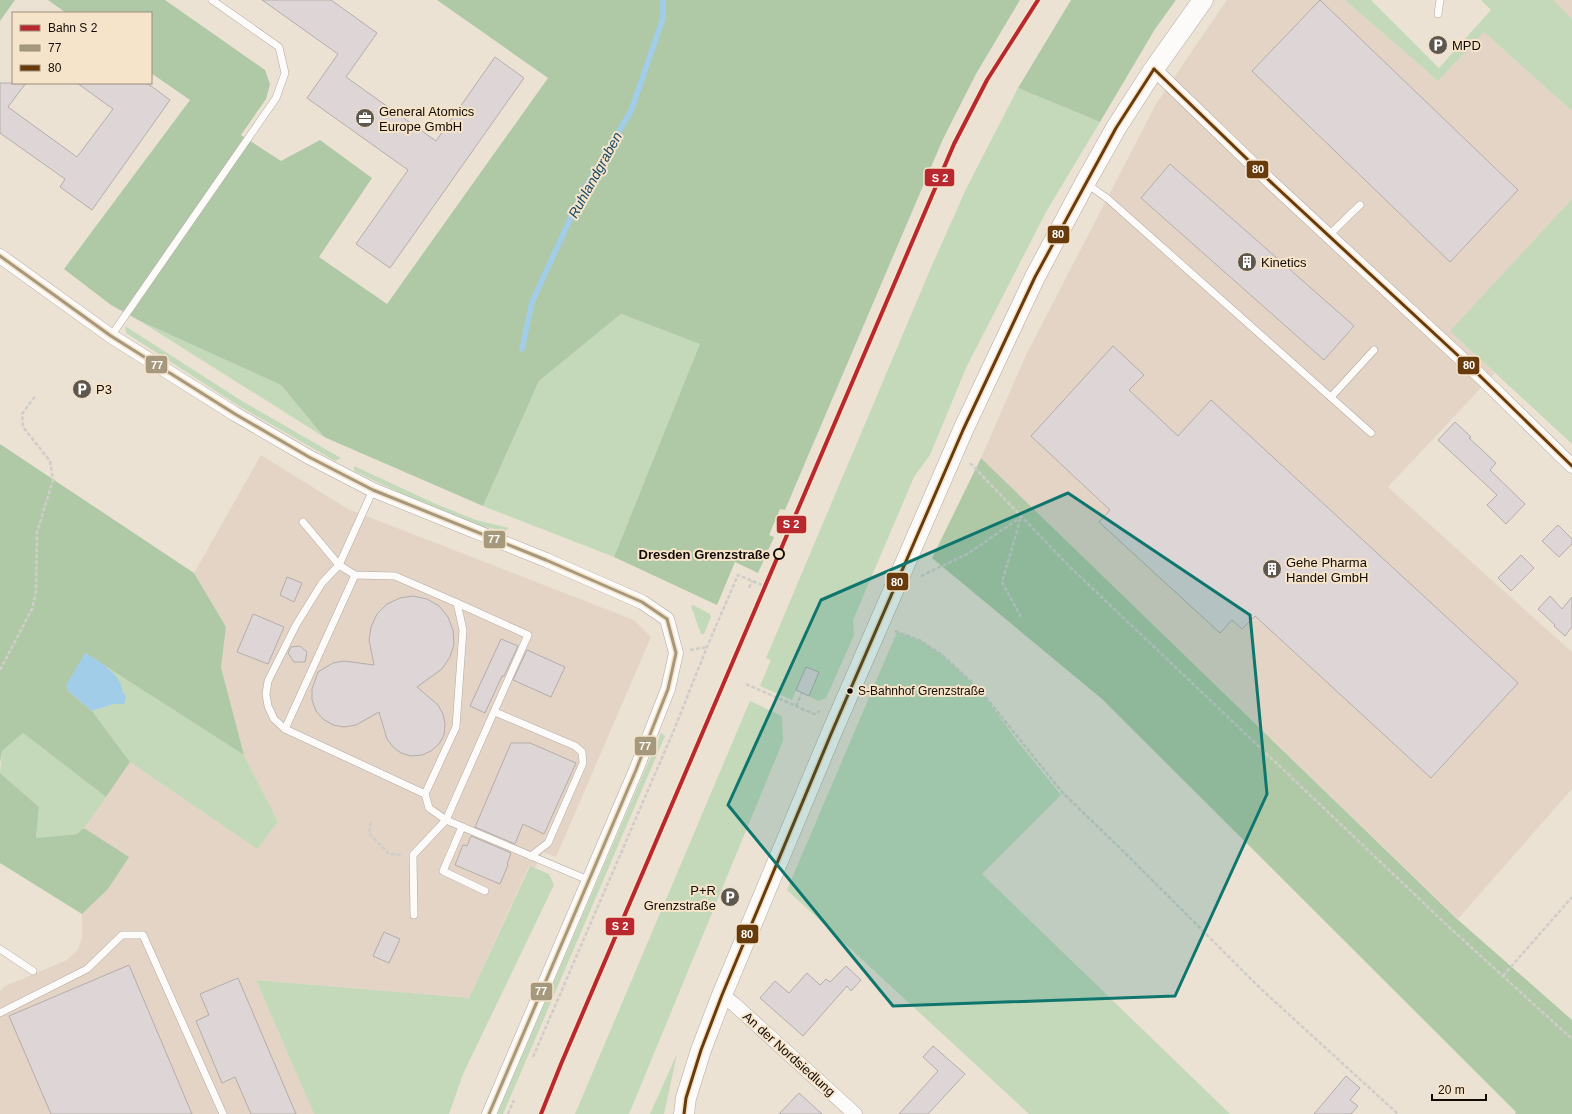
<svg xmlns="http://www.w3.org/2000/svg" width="1572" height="1114" font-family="Helvetica,sans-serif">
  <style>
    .industrial { fill: #e4d4c6 }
    .green { fill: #c3d9ba }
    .forest { fill: #afc9a7 }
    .water { fill: #a2cde8 }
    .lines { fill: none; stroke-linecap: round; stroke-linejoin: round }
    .stream { stroke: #a2cde8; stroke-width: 5.5 }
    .building { fill: #ded6d6; stroke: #b4adab }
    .lane-casing { stroke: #b2aaa0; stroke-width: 8 }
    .street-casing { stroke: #b2aaa0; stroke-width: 15 }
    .secondary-casing { stroke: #b2aaa0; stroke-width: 21 }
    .path { stroke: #d0cdc9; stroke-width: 2.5; stroke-dasharray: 4 2; stroke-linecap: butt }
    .lane { stroke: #fcfbf9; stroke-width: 7 }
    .street { stroke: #fcfbf9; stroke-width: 14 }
    .secondary { stroke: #fcfbf9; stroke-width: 20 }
    .bus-1-casing { stroke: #f6e4ca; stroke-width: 6 }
    .bus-2-casing { stroke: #f6e4ca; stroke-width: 6 }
    .bus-1 { stroke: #a5987c; stroke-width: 3 }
    .bus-2 { stroke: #683b0c; stroke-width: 3 }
    .rail-1-casing { stroke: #f6e4ca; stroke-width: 7 }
    .rail-1 { stroke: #b8282e; stroke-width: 4 }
    .marked { fill: #0f766e; fill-opacity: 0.2; stroke: #0f766e; stroke-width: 3; stroke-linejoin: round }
    .stop-dot { fill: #f6e4ca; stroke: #120c05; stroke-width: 2 }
    .bus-dot { fill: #120c05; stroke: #f6e4ca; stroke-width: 1.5 }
    .labels { text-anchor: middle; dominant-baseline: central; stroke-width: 4; stroke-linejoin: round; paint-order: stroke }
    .bus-label { font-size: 12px; fill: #120c05; stroke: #f6e4ca; text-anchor: start }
    .poi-label { font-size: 13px; fill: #120c05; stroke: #f6e4ca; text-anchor: start }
    .stop-label { font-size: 13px; font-weight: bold; fill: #120c05; stroke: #f6e4ca; text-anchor: end }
    .street-label { font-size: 13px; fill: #120c05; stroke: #f6e4ca }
    .water-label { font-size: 14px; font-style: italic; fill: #154765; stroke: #f6e4ca }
    .line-badge { stroke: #f6e4ca; stroke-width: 1.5 }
    .badge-label { font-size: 11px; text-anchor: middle; font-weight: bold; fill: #fff }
  </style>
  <rect width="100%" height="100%" fill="#ece2d4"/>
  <g class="industrial">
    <polygon points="1227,0 1345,0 1438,81 1484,32 1572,111 1572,199 1451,331 1495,373 1388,487 1572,652 1572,789 1458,919 981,458 1026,355 1156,104"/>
    <polygon points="1553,0 1572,0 1572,19"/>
    <polygon points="261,455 348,509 634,620 651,637 556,857 543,852 535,868 529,866 469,998 256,980 314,1114 0,1114 0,991 5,986 67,960 78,949 82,937 82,914 108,889 128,857 84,828 130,762 257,849 278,822 244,755 221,666 226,627 194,573"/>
  </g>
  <g class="green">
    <polygon points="1345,0 1371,0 1439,68 1491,10 1481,0 1553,0 1572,19 1572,111 1484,32 1438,81"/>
    <polygon points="1018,88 1100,122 1046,212 966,368 930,455 914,477 853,620 854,635 826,698 818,701 809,696 819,672 806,667 792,700 760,686 771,660 766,658 933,263 967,187"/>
    <polygon points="1572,199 1572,444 1450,331"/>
    <polygon points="621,314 701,344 614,557 483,506 539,381"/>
    <polygon points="140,321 281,385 324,437"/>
    <polygon points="125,326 242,401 341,458 335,461 239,406 126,333"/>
    <polygon points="354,466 436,504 476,520 509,528 505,531 475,525 434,509 354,471"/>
    <polygon points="693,605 710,614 711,617 704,634 701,634 691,606"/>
    <polygon points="897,632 921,641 942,655 980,690 1018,742 1061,795 982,874 1230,1114 1029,1114 787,890"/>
    <polygon points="110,669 244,755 278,822 257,849 130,762 92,711 114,704 122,693 122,687"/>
    <polygon points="750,701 782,716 783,741 629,1114 575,1114"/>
    <polygon points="23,733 106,797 84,828 77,834 36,838 39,807 0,773 2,751"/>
    <polygon points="661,733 665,736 503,1114 497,1114"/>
    <polygon points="530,866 549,874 554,885 463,1074 449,1114 314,1114 256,980 469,998"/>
    <polygon points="677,1054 664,1114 650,1114"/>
  </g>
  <g class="forest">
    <polygon points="0,0 15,0 0,21"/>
    <polygon points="48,0 165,0 265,70 270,84 266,99 241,135 281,161 320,140 372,178 319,257 387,304 548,78 437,0 1020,0 976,74 943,139 785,510 780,509 769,535 774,537 758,573 735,562 717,605 614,557 700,344 621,314 539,381 483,506 324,437 281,385 140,321 111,305 64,269 190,100 151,73 151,13 66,13"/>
    <polygon points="1071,0 1176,0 1155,29 1100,122 1018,88"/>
    <polygon points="0,444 194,573 226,627 221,667 244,755 85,653 68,691 92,711 130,762 106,797 23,733 2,751 0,763"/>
    <polygon points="981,458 1457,919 1572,1020 1572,1114 1515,1114 1516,1112 1102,699 932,558"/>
    <polygon points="0,773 39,807 36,838 77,834 84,828 129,857 108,889 82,914 0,863"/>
  </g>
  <path class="water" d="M85,653c15,9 36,20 38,40l3,3 -2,8h-10l-22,7 -24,-20 -2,-6z"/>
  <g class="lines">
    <polyline class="stream" points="522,349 532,302 583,191 631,111 663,18 663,0"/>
  </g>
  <g class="building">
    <polygon points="262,0 331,0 377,33 346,77 436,141 495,57 524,78 390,268 356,244 408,170 307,98 338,54"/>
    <polygon points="1320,0 1518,190 1450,262 1252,71"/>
    <polygon points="0,83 26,83 8,107 77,157 113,109 77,83 147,83 170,100 92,210 60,187 65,179 0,133"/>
    <polygon points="1170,164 1354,326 1324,360 1141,198"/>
    <polygon points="1113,346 1144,375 1129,390 1178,436 1211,400 1518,683 1431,778 1255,616 1242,629 1232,620 1220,633 1099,522 1110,510 1031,436"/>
    <polygon points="1455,422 1471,437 1469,438 1496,463 1490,470 1525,504 1506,524 1487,505 1497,495 1438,440"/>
    <polygon points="1558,525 1572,539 1572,544 1559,557 1542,541"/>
    <polygon points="1521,555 1534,568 1511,591 1498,578"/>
    <polygon points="287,577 302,583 294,602 280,595"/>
    <polygon points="413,596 427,599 439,606 448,617 453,630 454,644 450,657 442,669 417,687 438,705 443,714 445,724 444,735 439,744 431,751 422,755 411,756 401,753 393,747 387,739 379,712 356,725 344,727 333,725 323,719 316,711 312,700 312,689 318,672 333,663 344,661 374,665 369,640 371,627 377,614 387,604 400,598"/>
    <polygon points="1550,596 1562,609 1572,597 1572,627 1565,636 1554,626 1555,625 1538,609"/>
    <polygon points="253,614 284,627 268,664 237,652"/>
    <polygon points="501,639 518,646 504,676 502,676 485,713 470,706"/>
    <polygon points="300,646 307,652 305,662 294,662 288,653 291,647"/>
    <polygon points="527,650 565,667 551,697 513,680"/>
    <polygon points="806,667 819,672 809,696 796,690"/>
    <polygon points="511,743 530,743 576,763 544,834 523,824 515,844 475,827"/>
    <polygon points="471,836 511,853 507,864 508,865 500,884 455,865 463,845 467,846"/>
    <polygon points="384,932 400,939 389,963 373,956"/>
    <polygon points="129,965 192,1114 51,1114 9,1016"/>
    <polygon points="846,966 861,980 851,991 847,986 803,1036 760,998 775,981 789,993 807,973 820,985 826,979 830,982"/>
    <polygon points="238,978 290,1100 296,1114 251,1114 235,1077 222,1083 196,1021 209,1015 200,994"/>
    <polygon points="933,1046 965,1074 928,1114 899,1114 938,1071 923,1057"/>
    <polygon points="1346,1076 1360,1088 1350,1100 1358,1106 1351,1114 1314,1114"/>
    <polygon points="799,1093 822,1114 779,1114"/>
  </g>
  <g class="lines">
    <defs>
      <g id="lane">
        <polyline points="1438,14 1440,0"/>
        <polyline points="1087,184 1108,199 1371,433"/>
        <polyline points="1329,235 1360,205"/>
        <polyline points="111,336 276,98 285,73 279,47 212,0"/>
        <polyline points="1331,397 1374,350"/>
        <polyline points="303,522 339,565 355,575 395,576 457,603 463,630 456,727 425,794 285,729 274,719 268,706 266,694 268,681 296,625 322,583 339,565 373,490"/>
        <polyline points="495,712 575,746 582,752 583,763 548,843 531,856"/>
        <polyline points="285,729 355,575"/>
        <polyline points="425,794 429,808 446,820 588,880"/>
        <polyline points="462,827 443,871 485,891"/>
        <polyline points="414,915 413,855 446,820 528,635 457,603"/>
        <polyline points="0,949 33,971"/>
        <polyline points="0,1013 87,969 122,935 143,935 223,1114"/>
      </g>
      <g id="street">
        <polyline points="1154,69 1274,185 1479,375 1572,466"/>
        <polyline points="0,256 111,336 235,414 309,457 373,490 546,560 642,602 667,619 676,653 668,689 636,770 489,1114"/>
        <polyline points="722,995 735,1005 855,1114"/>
      </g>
      <polyline id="secondary" points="684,1114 686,1098 701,1050 722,995 831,734 963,430 1035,277 1085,183 1116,128 1154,69 1203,0"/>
    </defs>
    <use href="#lane" class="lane-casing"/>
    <use href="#street" class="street-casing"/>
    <use href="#secondary" class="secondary-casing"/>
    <g class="path">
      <polyline points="970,463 1071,568 1450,928 1572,1039"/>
      <polyline points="921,576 969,553 1021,517"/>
      <polyline points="749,588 752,581"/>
      <polyline points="1021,617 1002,582 1021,517"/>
      <polyline points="895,631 921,641 942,655 980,690 1062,792 1126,854 1261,989 1398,1114"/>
      <polyline points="690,650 707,647"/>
      <polyline points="0,670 32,609 36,592 37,532 53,480 50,461 23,427 22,414 36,395"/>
      <polyline points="746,684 814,714 820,711"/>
      <polyline points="796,706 802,693"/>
      <polyline points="371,822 369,833 389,854 401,855"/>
      <polyline points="1503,976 1572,897"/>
      <polyline points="533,1057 674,730 707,647 738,575 762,585"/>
      <polyline points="508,1114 514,1100"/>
    </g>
    <use href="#lane" class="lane"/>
    <use href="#street" class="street"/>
    <use href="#secondary" class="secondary"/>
    <defs>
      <g id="bus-1">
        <polyline points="0,256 111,336 235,414 309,457 373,490 546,560 642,602 667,619"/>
        <polyline points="489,1114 636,770 668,689 676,653 667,619"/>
      </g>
      <g id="bus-2">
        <polyline points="1154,69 1274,185 1479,375 1572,466"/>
        <polyline points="684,1114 686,1098 701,1050 722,995 831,734 963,430 1035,277 1116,128 1154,69"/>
      </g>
    </defs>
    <use href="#bus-1" class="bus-1-casing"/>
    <use href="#bus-2" class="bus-2-casing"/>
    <use href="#bus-1" class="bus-1"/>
    <use href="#bus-2" class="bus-2"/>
    <defs>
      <polyline id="rail-1" points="541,1114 561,1064 954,144 987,80 1038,0"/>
    </defs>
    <use href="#rail-1" class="rail-1-casing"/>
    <use href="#rail-1" class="rail-1"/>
  </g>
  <path class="marked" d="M1068,493l182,122 17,179 -92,202 -282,10 -165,-201 93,-205z"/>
  <defs>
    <symbol id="parking-disc" viewBox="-11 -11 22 22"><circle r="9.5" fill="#5e574d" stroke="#f6e4ca"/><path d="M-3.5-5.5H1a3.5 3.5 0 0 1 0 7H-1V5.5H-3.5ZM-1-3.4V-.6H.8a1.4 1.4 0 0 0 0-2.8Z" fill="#fff"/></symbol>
    <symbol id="office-disc" viewBox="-11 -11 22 22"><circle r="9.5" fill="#5e574d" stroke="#f6e4ca"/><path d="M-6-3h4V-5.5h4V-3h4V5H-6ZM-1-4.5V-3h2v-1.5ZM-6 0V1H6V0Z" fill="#fff"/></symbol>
    <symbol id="building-disc" viewBox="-11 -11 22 22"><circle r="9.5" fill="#5e574d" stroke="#f6e4ca"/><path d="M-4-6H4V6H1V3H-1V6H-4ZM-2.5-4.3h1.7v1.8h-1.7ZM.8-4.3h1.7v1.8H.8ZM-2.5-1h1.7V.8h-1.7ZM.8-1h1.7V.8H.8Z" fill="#fff"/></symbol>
  </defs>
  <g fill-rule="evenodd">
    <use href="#parking-disc" x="1427" y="34" width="22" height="22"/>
    <use href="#office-disc" x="354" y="107" width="22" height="22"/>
    <use href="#building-disc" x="1236" y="251" width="22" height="22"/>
    <use href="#parking-disc" x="71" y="378" width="22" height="22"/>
    <use href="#building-disc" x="1261" y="558" width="22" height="22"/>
    <use href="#parking-disc" x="719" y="886" width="22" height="22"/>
  </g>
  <circle class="stop-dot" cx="779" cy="554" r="5"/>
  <circle class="bus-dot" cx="850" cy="691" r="3.5"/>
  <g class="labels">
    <g class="bus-label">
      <text x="858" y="691">S-Bahnhof Grenzstraße</text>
    </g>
    <g class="poi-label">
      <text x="1452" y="45">MPD</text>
      <text x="379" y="111">General Atomics<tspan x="379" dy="15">Europe GmbH</tspan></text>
      <text x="1261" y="262">Kinetics</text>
      <text x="96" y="389">P3</text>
      <text x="1286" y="562">Gehe Pharma<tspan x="1286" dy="15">Handel GmbH</tspan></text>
      <text x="716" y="890" text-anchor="end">P+R<tspan x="716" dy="15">Grenzstraße</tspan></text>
    </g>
    <g class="stop-label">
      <text x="770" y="554">Dresden Grenzstraße</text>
    </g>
    <g class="street-label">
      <text transform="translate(789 1054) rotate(42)">An der Nordsiedlung</text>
    </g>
    <g class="water-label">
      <text transform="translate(595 175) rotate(-61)">Ruhlandgraben</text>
    </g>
  </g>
  <g class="line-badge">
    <rect x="1246" y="160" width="23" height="19" rx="4" fill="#683b0c"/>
    <rect x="924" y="168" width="31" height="19" rx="4" fill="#b8282e"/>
    <rect x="1047" y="225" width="23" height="19" rx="4" fill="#683b0c"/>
    <rect x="145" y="355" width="23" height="19" rx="4" fill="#a5987c"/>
    <rect x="1457" y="356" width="23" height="19" rx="4" fill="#683b0c"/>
    <rect x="776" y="515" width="31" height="19" rx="4" fill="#b8282e"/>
    <rect x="483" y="530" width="23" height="19" rx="4" fill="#a5987c"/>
    <rect x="886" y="572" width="23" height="19" rx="4" fill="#683b0c"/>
    <rect x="634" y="736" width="23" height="20" rx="4" fill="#a5987c"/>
    <rect x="605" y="917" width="30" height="19" rx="4" fill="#b8282e"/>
    <rect x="736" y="924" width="23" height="20" rx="4" fill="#683b0c"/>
    <rect x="530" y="982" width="23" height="19" rx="4" fill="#a5987c"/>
  </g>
  <g class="badge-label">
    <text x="1258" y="173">80</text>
    <text x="940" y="182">S 2</text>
    <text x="1058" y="238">80</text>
    <text x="157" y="369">77</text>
    <text x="1469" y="369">80</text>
    <text x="791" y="528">S 2</text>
    <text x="494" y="543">77</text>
    <text x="897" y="586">80</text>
    <text x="645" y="750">77</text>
    <text x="620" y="930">S 2</text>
    <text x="747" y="938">80</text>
    <text x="541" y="995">77</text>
  </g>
  <rect x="12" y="12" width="140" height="72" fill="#f6e4ca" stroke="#9b8e7b"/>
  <rect x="20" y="25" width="20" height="6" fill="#b8282e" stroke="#9b8e7b"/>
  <text x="48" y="32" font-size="12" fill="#120c05">Bahn S 2</text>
  <rect x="20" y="45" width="20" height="6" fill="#a5987c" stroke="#9b8e7b"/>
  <text x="48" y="52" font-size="12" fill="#120c05">77</text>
  <rect x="20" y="65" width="20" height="6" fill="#683b0c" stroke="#9b8e7b"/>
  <text x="48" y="72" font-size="12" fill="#120c05">80</text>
  <path d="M1432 1094v6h54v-6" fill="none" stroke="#120c05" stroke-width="2"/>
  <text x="1438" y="1094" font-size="12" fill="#120c05" stroke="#f6e4ca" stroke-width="3" paint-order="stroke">20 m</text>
</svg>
